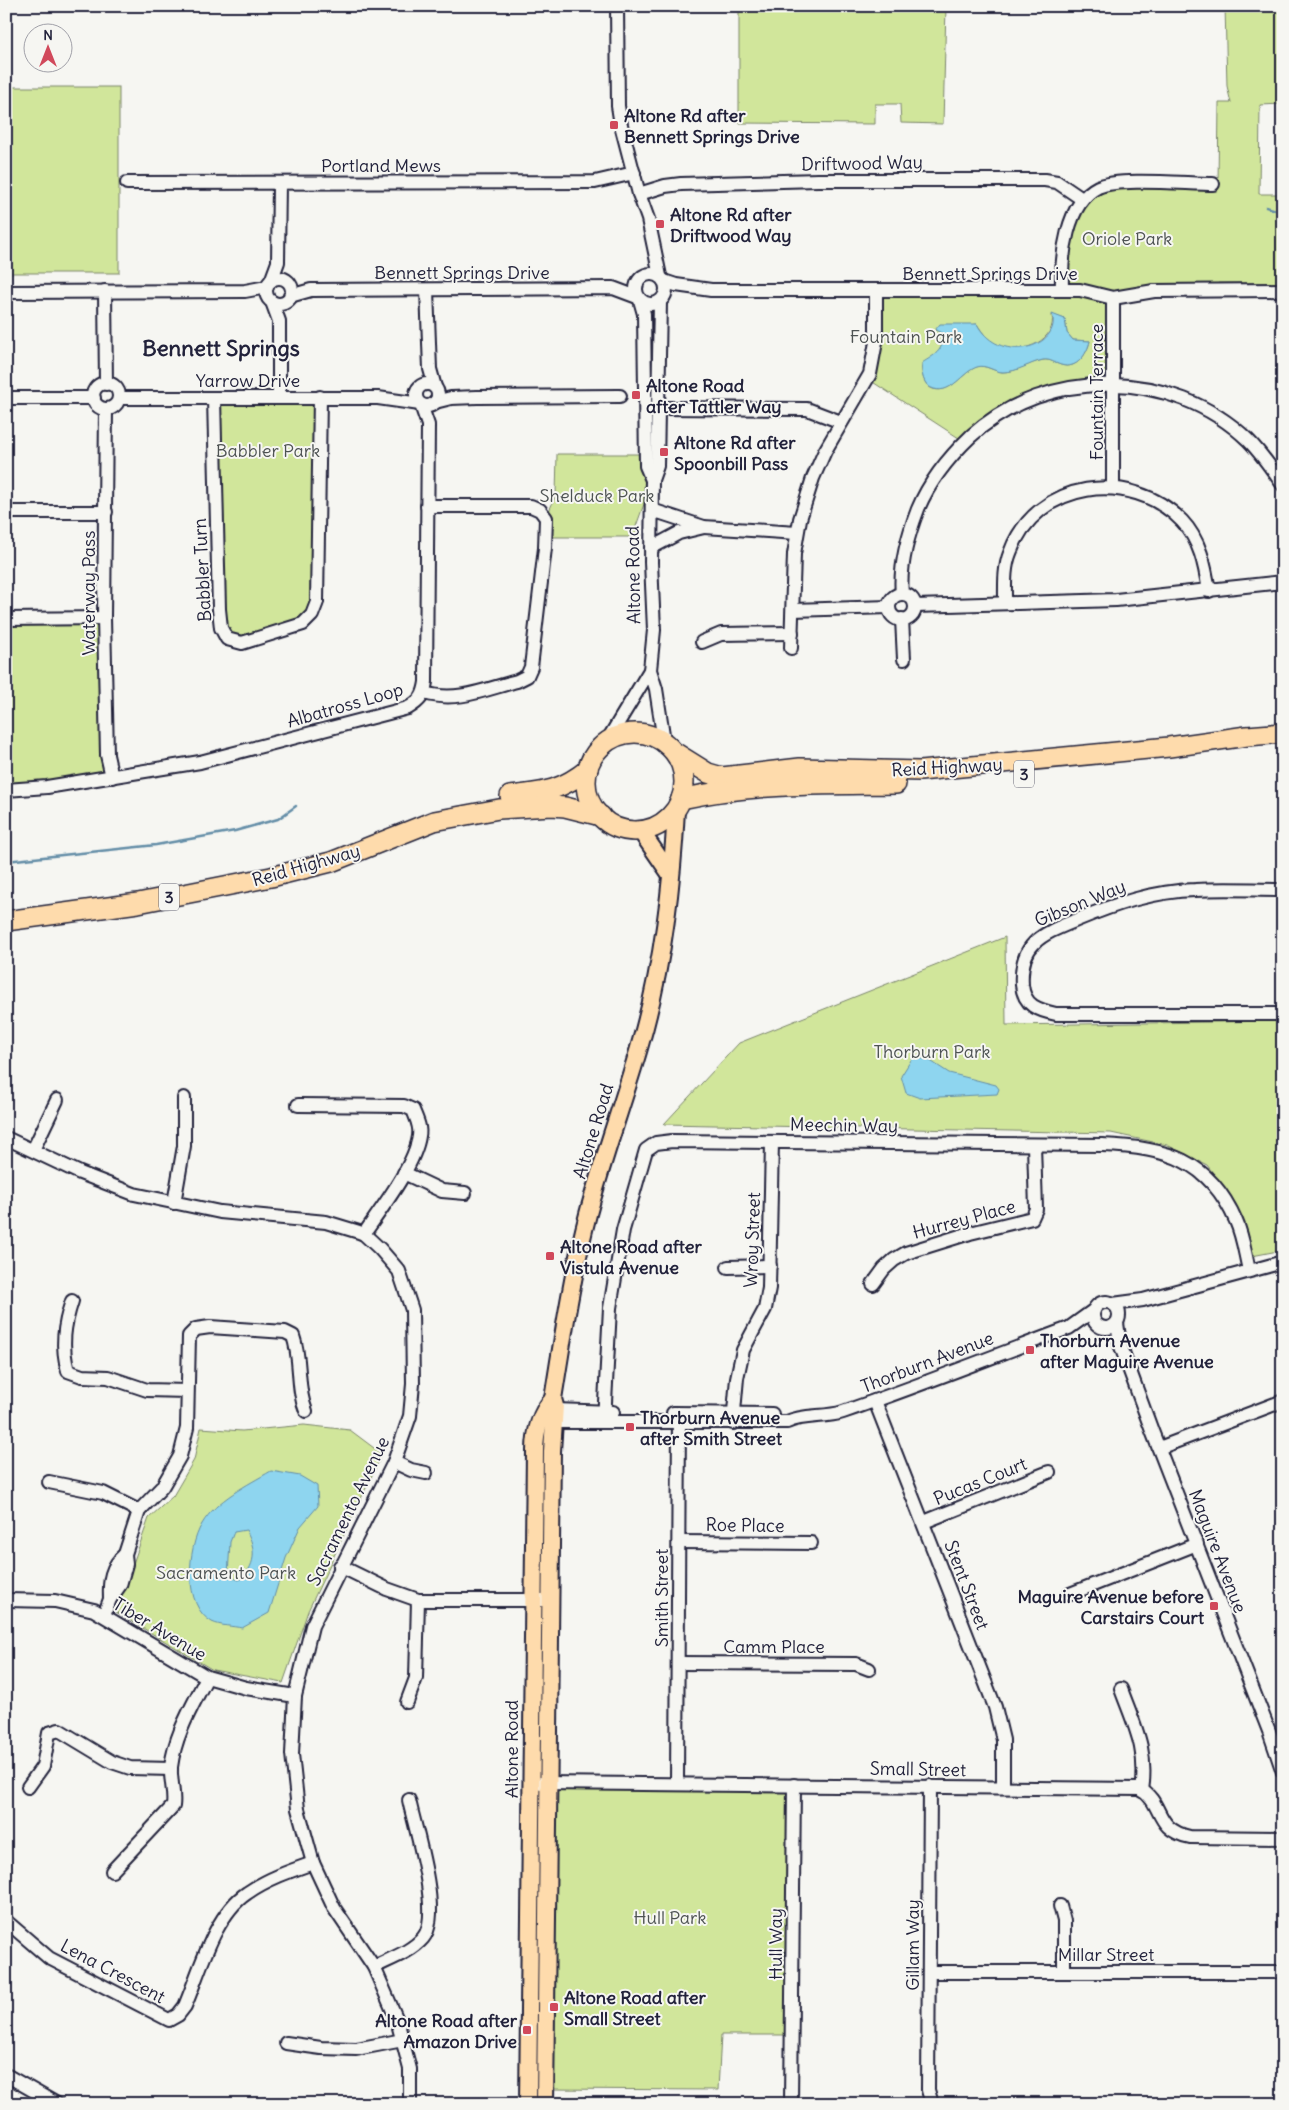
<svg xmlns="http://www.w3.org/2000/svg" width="1289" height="2110" font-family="Delius,sans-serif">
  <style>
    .green { fill: #d1e69b; stroke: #7a846b; fill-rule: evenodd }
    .water { fill: #8ed5ef; stroke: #638da7; fill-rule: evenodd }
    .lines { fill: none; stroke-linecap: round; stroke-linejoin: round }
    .stream { stroke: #638da7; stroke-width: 2.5 }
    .minor-casing { stroke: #22223b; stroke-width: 16 }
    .major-casing { stroke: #22223b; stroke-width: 20 }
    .highway-casing { stroke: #22223b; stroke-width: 22 }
    .minor { stroke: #f6f6f2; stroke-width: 12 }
    .major { stroke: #fedbac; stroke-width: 16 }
    .highway { stroke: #fedbac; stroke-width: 19 }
    .poi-dot { fill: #d1495b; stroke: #f6f6f2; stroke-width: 2 }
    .labels { text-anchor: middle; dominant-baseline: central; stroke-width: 4; stroke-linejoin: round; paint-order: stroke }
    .shield { fill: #f6f6f2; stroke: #626272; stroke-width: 1 }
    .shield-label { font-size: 16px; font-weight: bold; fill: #22223b }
    .poi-label { font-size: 18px; font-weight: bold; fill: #22223b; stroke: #f6f6f2; text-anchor: start }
    .street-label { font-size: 18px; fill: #22223b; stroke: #f6f6f2 }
    .park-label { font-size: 18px; fill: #4e5353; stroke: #f6f6f2 }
    .district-label { font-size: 22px; font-weight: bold; fill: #22223b; stroke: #f6f6f2 }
  </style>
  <rect width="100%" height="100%" fill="#f6f6f2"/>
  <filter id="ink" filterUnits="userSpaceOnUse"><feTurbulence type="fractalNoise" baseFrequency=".02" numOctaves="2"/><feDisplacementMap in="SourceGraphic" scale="10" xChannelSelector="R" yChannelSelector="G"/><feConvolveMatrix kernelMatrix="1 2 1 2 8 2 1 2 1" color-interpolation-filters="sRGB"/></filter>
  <g filter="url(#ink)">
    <g class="green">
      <polygon points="739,6 946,6 943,124 901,123 900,104 875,104 875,124 739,123"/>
      <path d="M1225,6h58v98l-23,1 -1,89h24v89h-65v7l-105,8v87l-70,9 -78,48 -97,-63 8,-89h185l14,-77 24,-27 119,-2 1,-81h12l-4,-17zM1052,315l13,4 2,14 6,7 17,1c-3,13 -13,29 -29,24 -7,-2 -10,-6 -18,-5 -15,3 -26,12 -41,12 -9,-1 -17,-8 -26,-5 -14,6 -25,27 -43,22 -9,-3 -11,-14 -11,-22 10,-14 24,-13 21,-35l-8,-2 42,-6c7,11 13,19 26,23 21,7 54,-7 49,-32z"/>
      <rect x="6" y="87" width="113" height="186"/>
      <polygon points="320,397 312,615 242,643 221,628 214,398"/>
      <polygon points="557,454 645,454 644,504 635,529 638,537 545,537 546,518 556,495"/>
      <polygon points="104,618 112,777 6,790 6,619"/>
      <polygon points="1005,937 1006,1025 1283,1021 1283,1250 1252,1256 1236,1204 1207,1165 1167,1145 1111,1133 664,1124 739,1043"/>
      <polygon points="304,1425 350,1430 382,1454 308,1611 283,1683 213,1670 116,1612 149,1518 173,1496 194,1460 201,1428 242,1431"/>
      <polygon points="548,1783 794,1785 793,2035 721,2035 718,2090 545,2089"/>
    </g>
    <g class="water">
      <path d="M1052,314l13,5 2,14 6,7 17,1c-3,13 -13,29 -29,24 -7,-2 -10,-6 -18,-5 -14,3 -25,12 -40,12 -9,0 -17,-8 -26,-5 -15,5 -25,27 -43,22 -11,-3 -13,-16 -12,-26 12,-8 21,-11 22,-29l-9,-4 5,-6h37c23,43 86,22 75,-10z"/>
      <polygon points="913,1057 929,1060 949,1073 996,1085 999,1089 997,1094 920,1098 906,1093 901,1076"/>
      <path d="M271,1471l29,5 17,10 1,20 -18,21 -14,31 -17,55 -27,15c-9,-2 -22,-2 -30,-6 -29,-16 -25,-73 -10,-98 14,-24 45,-39 69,-53zM246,1530c11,19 10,37 -7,50l-11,-4 2,-34 4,-10z"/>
    </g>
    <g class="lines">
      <g class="stream">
        <polyline points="1266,207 1283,212"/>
        <polyline points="6,861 156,845 235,831 278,819 296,806"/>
      </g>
      <defs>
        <g id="minor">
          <polyline points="617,6 618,106 621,125 639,194 648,219 660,276"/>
          <polyline points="127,183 595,182 634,173"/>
          <polyline points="639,194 665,186 681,184 818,180 1045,180 1057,182 1082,199"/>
          <circle cx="651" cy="289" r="15"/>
          <circle cx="279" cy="291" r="13"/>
          <polyline points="271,281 278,262 279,183"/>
          <polyline points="664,281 676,285 711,290 1080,290 1113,298 1154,291 1283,290"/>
          <polyline points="427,290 430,369 435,387"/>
          <path d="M1062,290c-1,-33 4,-87 36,-103 21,-10 89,-3 115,-3"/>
          <polyline points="105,291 106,384"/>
          <polyline points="6,292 245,291 267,287"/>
          <polyline points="290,296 311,290 613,288 637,297"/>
          <polyline points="1113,298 1113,487"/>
          <polyline points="640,300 644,314 646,466 652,480"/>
          <polyline points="272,302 279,321 279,398"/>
          <polyline points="660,302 657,466 652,480 651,562 654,630 650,670 656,689 664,741"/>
          <circle cx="106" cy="396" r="13"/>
          <circle cx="427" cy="395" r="11"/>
          <polyline points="6,398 94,398"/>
          <polyline points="119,398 378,398 420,404"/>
          <polyline points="214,398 219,609 221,628 227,639 242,643 303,624 312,615 317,602 320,397"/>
          <polyline points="435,402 451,398 477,397 620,396"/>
          <polyline points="658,408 807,409 841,422"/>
          <polyline points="106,409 104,618 107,755 112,777"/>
          <polyline points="652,510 704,527 797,533"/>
          <polyline points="6,512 106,512"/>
          <polyline points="651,548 679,533 704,527"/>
          <path d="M902,594c-3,-29 6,-59 16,-85 12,-29 31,-52 53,-73 77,-70 202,-68 277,4 14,14 24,29 35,45"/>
          <circle cx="902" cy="607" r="13"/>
          <path d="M1005,601c0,-16 -1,-33 5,-48 26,-73 121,-85 172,-32 18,19 23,44 27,70"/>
          <polyline points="915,606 1116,600 1283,582"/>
          <polyline points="793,610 889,607"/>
          <polyline points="6,619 104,618"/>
          <polyline points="902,619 904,659"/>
          <polyline points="702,642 721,634 792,633"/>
          <polyline points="791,648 794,554 800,519 813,478 825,451 870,374 876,342 876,290"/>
          <path d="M425,693c31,10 61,-4 92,-12l10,-5 4,-9 14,-119 1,-30 -6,-8 -9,-4h-104"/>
          <polyline points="607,741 650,670"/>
          <path d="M6,790l41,-3 153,-25 208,-54c12,-7 16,-12 18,-26l2,-257 -7,-20"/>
          <path d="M1283,890c-29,0 -59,-2 -88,0 -41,1 -80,14 -118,30 -34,14 -58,22 -55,65 2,21 16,25 34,29h227"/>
          <path d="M298,1105l106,1 9,4c3,8 8,17 6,26 -4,29 -38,73 -55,98"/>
          <polyline points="6,1138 80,1173 134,1194 220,1212 326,1222 359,1232 364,1234 380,1249 399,1271 412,1310 413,1384 410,1416 394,1462 312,1626 295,1696 292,1754 298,1809 313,1863 334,1908 374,1967 397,2020 410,2069 410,2104"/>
          <polyline points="33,1150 57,1100"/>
          <polyline points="404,1173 442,1191 465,1193"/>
          <polyline points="174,1203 184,1146 184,1098"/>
          <polyline points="728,1267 770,1266"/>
          <polyline points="873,1284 884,1269 894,1260 906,1253 970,1233 1032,1218 1036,1209 1034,1145"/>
          <path d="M72,1301c-8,24 -11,45 -4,70l14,5 26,1 39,13 40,1"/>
          <circle cx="1106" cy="1315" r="13"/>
          <polyline points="1113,1304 1143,1300 1283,1262"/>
          <polyline points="1117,1323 1120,1344 1152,1431 1269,1731 1283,1772"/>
          <polyline points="875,1401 995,1707 1003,1740 1003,1787"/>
          <polyline points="555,1410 613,1412"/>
          <polyline points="673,1413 772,1414"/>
          <path d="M604,1421l6,-113 13,-78 23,-80 10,-7 16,-2 430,4c63,2 107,14 134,76 7,15 9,33 13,49"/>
          <path d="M554,1422h233c17,-8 38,-4 56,-10 76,-26 151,-56 226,-84l25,-18"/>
          <polyline points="733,1423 737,1378 743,1350 765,1309 769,1288 772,1142"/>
          <polyline points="1159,1448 1283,1401"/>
          <polyline points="394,1462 411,1470 426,1473"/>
          <polyline points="49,1482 103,1493 139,1511"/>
          <polyline points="924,1522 1049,1472"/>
          <polyline points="679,1542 811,1543"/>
          <polyline points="340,1566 387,1589 418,1600 543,1600"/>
          <polyline points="1070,1594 1197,1544"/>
          <path d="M110,1599c-1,-18 1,-33 15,-45"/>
          <polyline points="6,1600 55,1601 94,1610 207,1677 246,1688 295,1696"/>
          <path d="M104,1615l6,-16 10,-14 6,-21 -1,-10 14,-43 23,-24 18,-31 7,-28 2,-92 7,-7 14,-2 75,5 8,4c9,25 3,51 13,75"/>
          <polyline points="678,1663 856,1664 869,1669"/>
          <path d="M1121,1689c14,38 27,61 21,102"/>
          <polyline points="407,1702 416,1678 418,1600"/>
          <path d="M541,1783l599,6c25,15 13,40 50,48l93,1"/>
          <polyline points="677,1784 679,1414"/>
          <polyline points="930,1786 928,2090 932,2104"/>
          <polyline points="28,1787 43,1766 49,1733 59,1730 112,1762 130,1768 171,1769"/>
          <path d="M112,1871l61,-65c2,-13 -3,-26 -2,-39 4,-33 21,-60 36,-90"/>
          <polyline points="1060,1906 1064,1921 1064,1971"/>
          <path d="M6,1921l43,37 120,62 9,-5 7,-9c15,-35 29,-91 62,-113 20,-14 43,-22 66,-30"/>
          <path d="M374,1967c16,-8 37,-15 49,-29 20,-23 -8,-109 -14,-138"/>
          <polyline points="929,1972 1283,1972"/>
          <polyline points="286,2043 321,2048 356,2049 403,2040"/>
          <polyline points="6,2075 57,2104"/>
          <polyline points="791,2104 794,1785"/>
        </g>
        <g id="major">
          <polyline points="640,830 671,875"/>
          <path d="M528,2104l7,-653c0,-18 5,-38 18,-52"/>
          <path d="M545,2104l7,-653 3,-45 -2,-7c10,-62 19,-124 35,-185 15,-56 35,-111 51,-166 23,-77 33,-158 37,-238"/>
        </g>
        <g id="highway">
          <circle cx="635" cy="782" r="49"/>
          <polyline points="676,753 708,773 722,777 800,768 920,771 1169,747 1247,736 1283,733"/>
          <path d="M510,796c34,-4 51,-5 78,-27"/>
          <path d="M681,799c70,-16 144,-14 215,-15"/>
          <polyline points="6,921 138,903 271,877 331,862 434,821 499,809 552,806 565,807 601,816"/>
        </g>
      </defs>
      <use href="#minor" class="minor-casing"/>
      <use href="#major" class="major-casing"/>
      <use href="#highway" class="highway-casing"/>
      <use href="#minor" class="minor"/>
      <use href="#major" class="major"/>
      <use href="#highway" class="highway"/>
    </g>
  </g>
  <g class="poi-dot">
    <rect x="609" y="120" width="10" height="10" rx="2.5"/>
    <rect x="655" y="219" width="10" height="10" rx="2.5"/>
    <rect x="631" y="390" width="10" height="10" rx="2.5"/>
    <rect x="659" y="447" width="10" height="10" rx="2.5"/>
    <rect x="545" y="1251" width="10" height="10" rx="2.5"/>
    <rect x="1025" y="1345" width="10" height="10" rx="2.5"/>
    <rect x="625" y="1422" width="10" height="10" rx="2.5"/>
    <rect x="1209" y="1601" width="10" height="10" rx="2.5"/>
    <rect x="549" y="2002" width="10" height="10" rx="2.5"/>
    <rect x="522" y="2025" width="10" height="10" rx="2.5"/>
  </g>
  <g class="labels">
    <g class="shield">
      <rect x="1014" y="760.5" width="20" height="27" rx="4"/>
      <rect x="159" y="883.5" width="20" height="27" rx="4"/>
    </g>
    <g class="shield-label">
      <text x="1024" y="774">3</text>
      <text x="169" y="897">3</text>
    </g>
    <g class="poi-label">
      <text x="624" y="115">Altone Rd after<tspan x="624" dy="21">Bennett Springs Drive</tspan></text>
      <text x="670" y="214">Altone Rd after<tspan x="670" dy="21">Driftwood Way</tspan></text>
      <text x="646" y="385">Altone Road<tspan x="646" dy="21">after Tattler Way</tspan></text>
      <text x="674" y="442">Altone Rd after<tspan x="674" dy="21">Spoonbill Pass</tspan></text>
      <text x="560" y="1246">Altone Road after<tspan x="560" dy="21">Vistula Avenue</tspan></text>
      <text x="1040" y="1340">Thorburn Avenue<tspan x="1040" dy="21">after Maguire Avenue</tspan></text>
      <text x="640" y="1417">Thorburn Avenue<tspan x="640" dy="21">after Smith Street</tspan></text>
      <text x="1204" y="1596" text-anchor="end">Maguire Avenue before<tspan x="1204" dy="21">Carstairs Court</tspan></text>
      <text x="564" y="1997">Altone Road after<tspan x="564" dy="21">Small Street</tspan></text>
      <text x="517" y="2020" text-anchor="end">Altone Road after<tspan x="517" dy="21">Amazon Drive</tspan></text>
    </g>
    <g class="street-label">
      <text transform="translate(862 163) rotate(-1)">Driftwood Way</text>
      <text x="381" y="165">Portland Mews</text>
      <text x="462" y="272">Bennett Springs Drive</text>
      <text x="990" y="273">Bennett Springs Drive</text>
      <text x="248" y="380">Yarrow Drive</text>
      <text transform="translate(1096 392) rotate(-90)">Fountain Terrace</text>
      <text transform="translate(202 570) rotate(-93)">Babbler Turn</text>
      <text transform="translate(633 575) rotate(-91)">Altone Road</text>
      <text transform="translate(88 593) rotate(-90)">Waterway Pass</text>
      <text transform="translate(345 705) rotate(-16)">Albatross Loop</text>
      <text transform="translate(947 767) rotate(-3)">Reid Highway</text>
      <text transform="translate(306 865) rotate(-16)">Reid Highway</text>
      <text transform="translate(1080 903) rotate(-22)">Gibson Way</text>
      <text transform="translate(844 1125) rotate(1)">Meechin Way</text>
      <text transform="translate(593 1131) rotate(-73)">Altone Road</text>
      <text transform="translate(964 1219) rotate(-15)">Hurrey Place</text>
      <text transform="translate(752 1240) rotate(-88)">Wroy Street</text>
      <text transform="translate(927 1362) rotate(-21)">Thorburn Avenue</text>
      <text transform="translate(980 1481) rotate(-22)">Pucas Court</text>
      <text transform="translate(348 1511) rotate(-64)">Sacramento Avenue</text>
      <text transform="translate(745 1525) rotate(1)">Roe Place</text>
      <text transform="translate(1218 1551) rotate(69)">Maguire Avenue</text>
      <text transform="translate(967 1585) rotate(69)">Stent Street</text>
      <text transform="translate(661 1598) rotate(-90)">Smith Street</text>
      <text transform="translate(160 1629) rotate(31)">Tiber Avenue</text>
      <text x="774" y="1646">Camm Place</text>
      <text transform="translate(511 1749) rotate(-90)">Altone Road</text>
      <text transform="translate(918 1769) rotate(1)">Small Street</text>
      <text transform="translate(775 1944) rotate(-90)">Hull Way</text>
      <text transform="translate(912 1945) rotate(-90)">Gillam Way</text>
      <text x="1106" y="1954">Millar Street</text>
      <text transform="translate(113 1971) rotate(28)">Lena Crescent</text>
    </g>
    <g class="park-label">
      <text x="1127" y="238">Oriole Park</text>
      <text x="906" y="336">Fountain Park</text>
      <text x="268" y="450">Babbler Park</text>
      <text x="597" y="495">Shelduck Park</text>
      <text x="932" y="1051">Thorburn Park</text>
      <text x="226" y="1572">Sacramento Park</text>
      <text x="670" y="1917">Hull Park</text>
    </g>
    <g class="district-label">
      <text x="221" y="348">Bennett Springs</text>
    </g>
  </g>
  <rect width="1289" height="2110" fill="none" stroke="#f6f6f2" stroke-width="25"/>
  <rect x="12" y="12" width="1264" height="2085" fill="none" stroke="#22223b" stroke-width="2" filter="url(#ink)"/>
  <g transform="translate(48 48)"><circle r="24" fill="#f6f6f2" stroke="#a1a1a9"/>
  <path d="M0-4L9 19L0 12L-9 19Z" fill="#d1495b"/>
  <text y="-8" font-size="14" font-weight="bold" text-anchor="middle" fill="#22223b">N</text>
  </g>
</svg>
